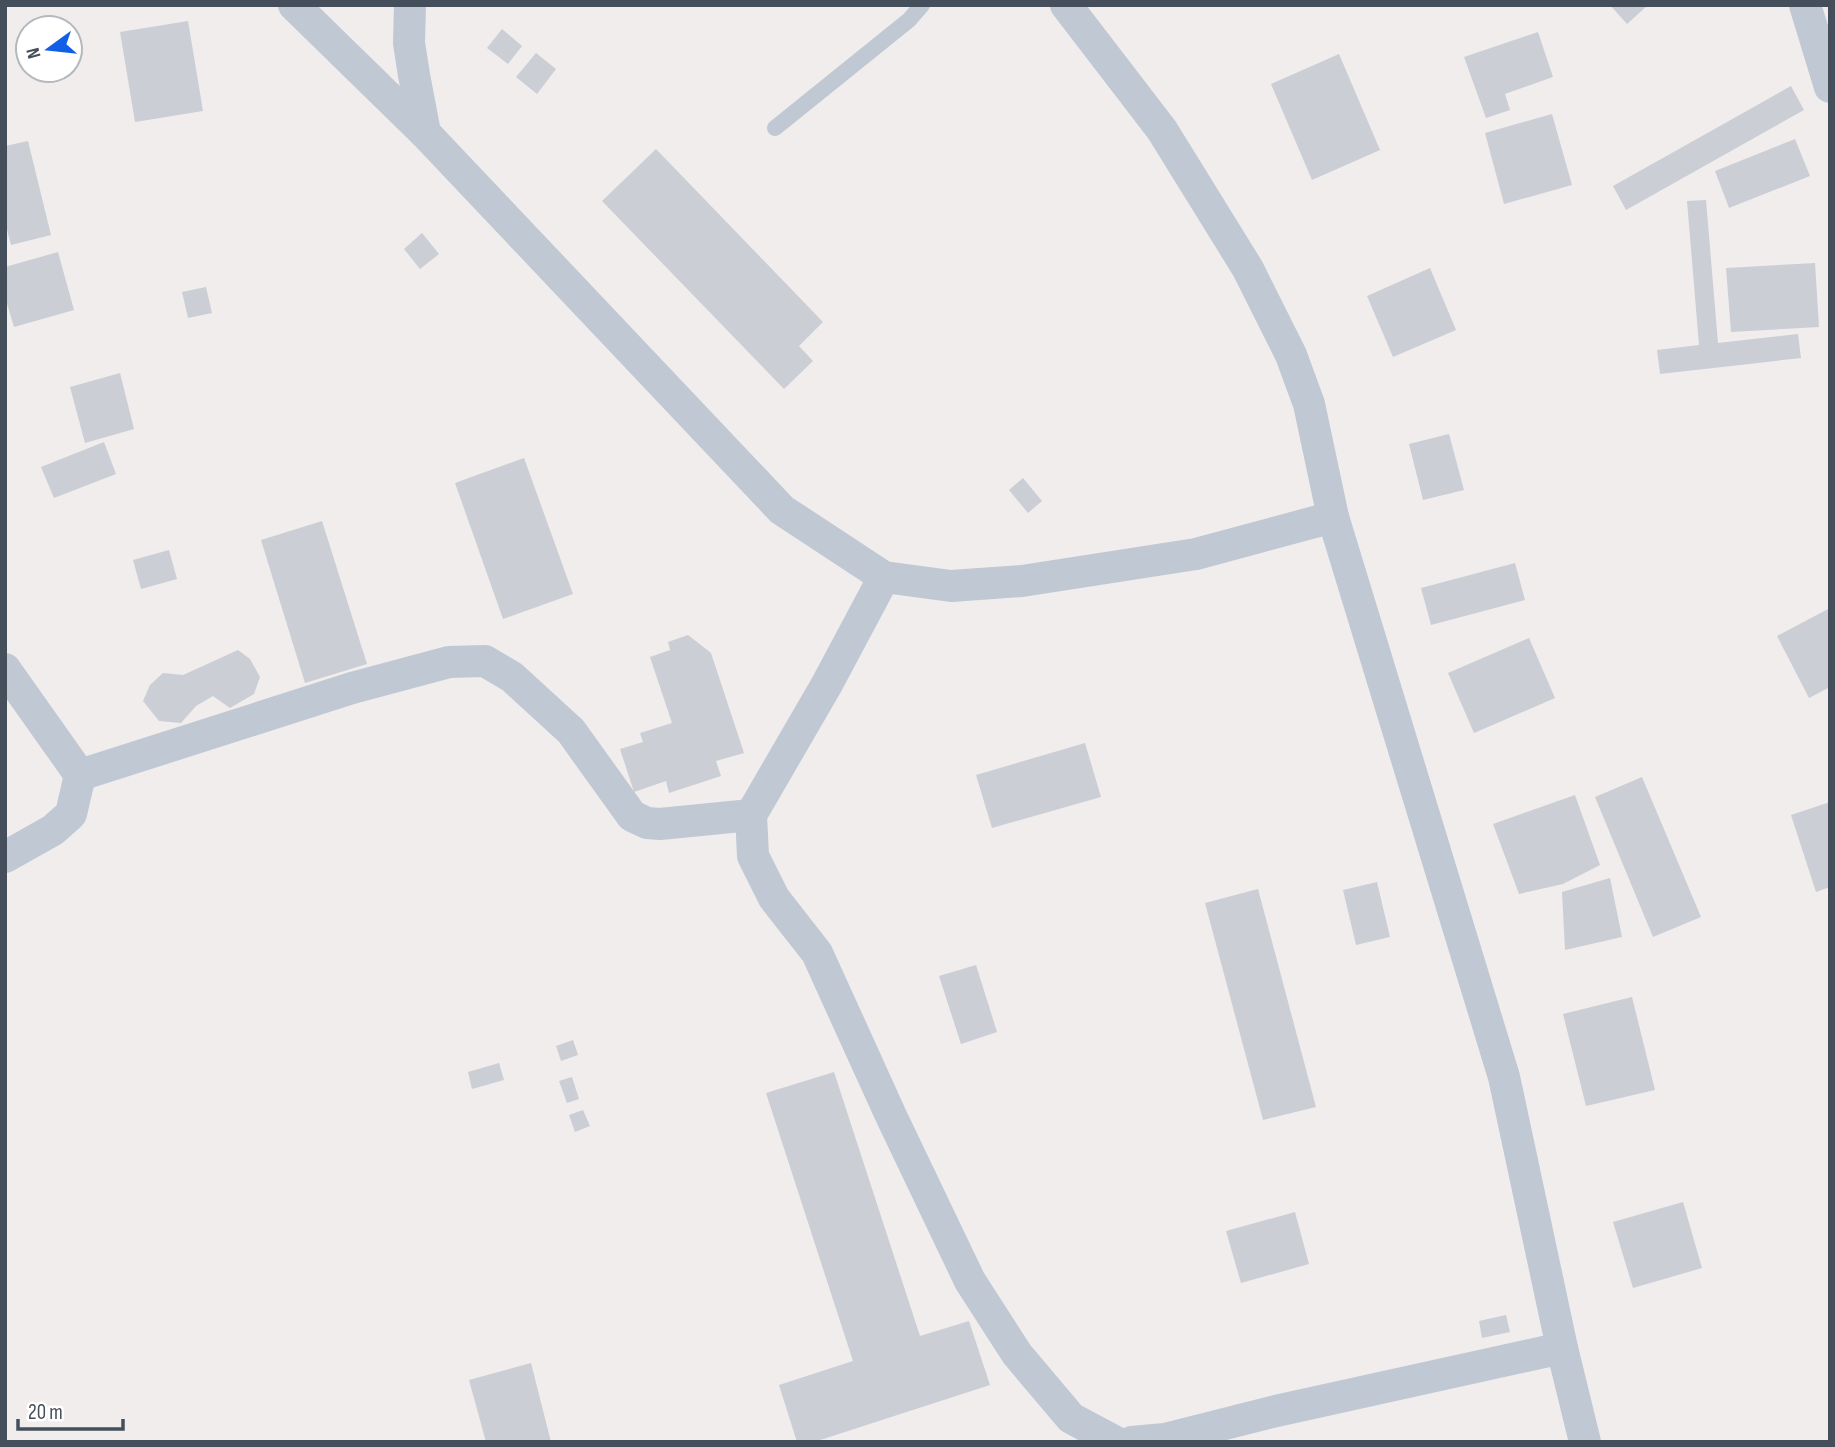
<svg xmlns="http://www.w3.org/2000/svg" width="1835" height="1447" font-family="'Sofia Sans Condensed',sans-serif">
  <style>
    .building { fill: #cbced5 }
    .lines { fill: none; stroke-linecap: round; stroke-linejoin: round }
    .lane { stroke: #bfc8d3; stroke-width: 16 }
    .street { stroke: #bfc8d3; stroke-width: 32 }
  </style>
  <rect width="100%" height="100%" fill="#f0edec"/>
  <g class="building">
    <polygon points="1610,5 1648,5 1627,24"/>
    <polygon points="188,21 203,111 135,122 120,32"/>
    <polygon points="502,29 522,46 508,64 487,48"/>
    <polygon points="1538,32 1553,77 1505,94 1510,110 1486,118 1464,57"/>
    <polygon points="536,53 556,69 537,94 516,77"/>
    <polygon points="1339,54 1380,150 1312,180 1271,84"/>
    <polygon points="1791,86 1804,110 1626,210 1613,186"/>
    <polygon points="1552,114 1572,185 1504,204 1485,133"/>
    <polygon points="1795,139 1810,176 1729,208 1715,171"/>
    <polygon points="28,141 51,235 11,245 5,222 5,146"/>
    <polygon points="656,149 823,322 799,346 813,361 784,389 602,201"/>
    <polygon points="1706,200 1718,343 1798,334 1801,358 1660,374 1657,350 1699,345 1687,201"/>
    <polygon points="422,233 439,254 420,269 404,249"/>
    <polygon points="58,252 74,310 14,327 5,297 5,267"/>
    <polygon points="1815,263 1819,327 1731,332 1726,268"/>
    <polygon points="1430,268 1456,330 1393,357 1367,296"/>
    <polygon points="206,287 212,313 188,318 182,292"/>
    <polygon points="120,373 134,429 85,443 70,387"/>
    <polygon points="1449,434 1464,490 1423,500 1409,444"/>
    <polygon points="104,442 116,474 54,498 41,467"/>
    <polygon points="524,458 573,594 503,619 455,483"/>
    <polygon points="1023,478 1042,501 1028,513 1009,490"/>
    <polygon points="322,521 367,664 305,683 261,540"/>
    <polygon points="169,550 177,579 141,589 133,560"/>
    <polygon points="1515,563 1525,600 1431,625 1421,588"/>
    <polygon points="1830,608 1830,687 1809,698 1777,636"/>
    <polygon points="688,635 711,653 744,753 716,761 721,776 669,793 666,781 634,792 620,749 643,742 640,733 672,723 650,657 670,650 668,642"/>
    <polygon points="1529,638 1555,698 1474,733 1448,673"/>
    <polygon points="238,650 250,659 260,677 254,694 230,708 213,696 196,706 181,723 159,721 143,701 150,685 163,673 183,675"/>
    <polygon points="1085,743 1101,797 992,828 976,775"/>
    <polygon points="1642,777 1701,917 1653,937 1595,797"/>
    <polygon points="1575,795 1600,865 1563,884 1519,894 1493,824"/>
    <polygon points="1830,802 1830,887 1816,892 1791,815"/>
    <polygon points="1610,878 1622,937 1565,950 1562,892"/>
    <polygon points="1377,882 1390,937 1356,945 1343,890"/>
    <polygon points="1258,889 1316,1107 1263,1120 1205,903"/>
    <polygon points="976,965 997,1032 961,1044 939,976"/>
    <polygon points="1632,997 1655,1090 1586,1106 1563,1014"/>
    <polygon points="573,1040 578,1055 561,1061 556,1046"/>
    <polygon points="499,1063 504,1080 472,1089 468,1072"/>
    <polygon points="834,1072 920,1336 969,1321 990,1385 814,1442 797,1442 779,1385 853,1361 766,1093"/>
    <polygon points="572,1077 579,1099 567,1103 559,1081"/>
    <polygon points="583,1110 590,1126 575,1132 569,1115"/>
    <polygon points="1683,1202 1702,1268 1633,1288 1613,1222"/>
    <polygon points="1295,1212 1309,1264 1241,1283 1226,1231"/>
    <polygon points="1506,1315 1510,1332 1482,1338 1479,1321"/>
    <polygon points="531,1363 551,1442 486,1442 469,1380"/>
  </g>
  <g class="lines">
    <polyline class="lane" points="775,128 909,20 922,5"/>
    <g class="street">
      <polyline points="294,5 425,133 782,510 884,577 951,586 1022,581 1196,554 1333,517"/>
      <polyline points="410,5 409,43 414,75 425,133"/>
      <polyline points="1066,5 1162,130 1248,269 1291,355 1309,404 1333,517 1504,1077 1562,1348 1585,1442"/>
      <polyline points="1805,5 1830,87"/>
      <polyline points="884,577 827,684 751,815 753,856 774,898 817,953 892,1118 970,1281 1017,1354 1071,1418 1116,1442"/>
      <polyline points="5,669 80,775 71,814 53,830 5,857"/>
      <polyline points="80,775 352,688 449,662 485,661 512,677 571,731 632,816 647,823 660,824 751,815"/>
      <polyline points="1132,1442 1165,1439 1276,1411 1562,1348"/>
    </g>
  </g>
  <rect width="1835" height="1447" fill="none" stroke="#444f5b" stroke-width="14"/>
  <g transform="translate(49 49) rotate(255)"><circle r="33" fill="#ffffff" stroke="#b4b9bd" stroke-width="2"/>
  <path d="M0-5L12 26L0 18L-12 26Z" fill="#105fe6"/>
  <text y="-10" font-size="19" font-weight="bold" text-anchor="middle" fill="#444f5b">N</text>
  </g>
  <path d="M18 1419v10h105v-10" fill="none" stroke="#444f5b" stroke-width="3.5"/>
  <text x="28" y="1419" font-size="21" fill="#444f5b" stroke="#ffffff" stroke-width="5" paint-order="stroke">20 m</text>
</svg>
